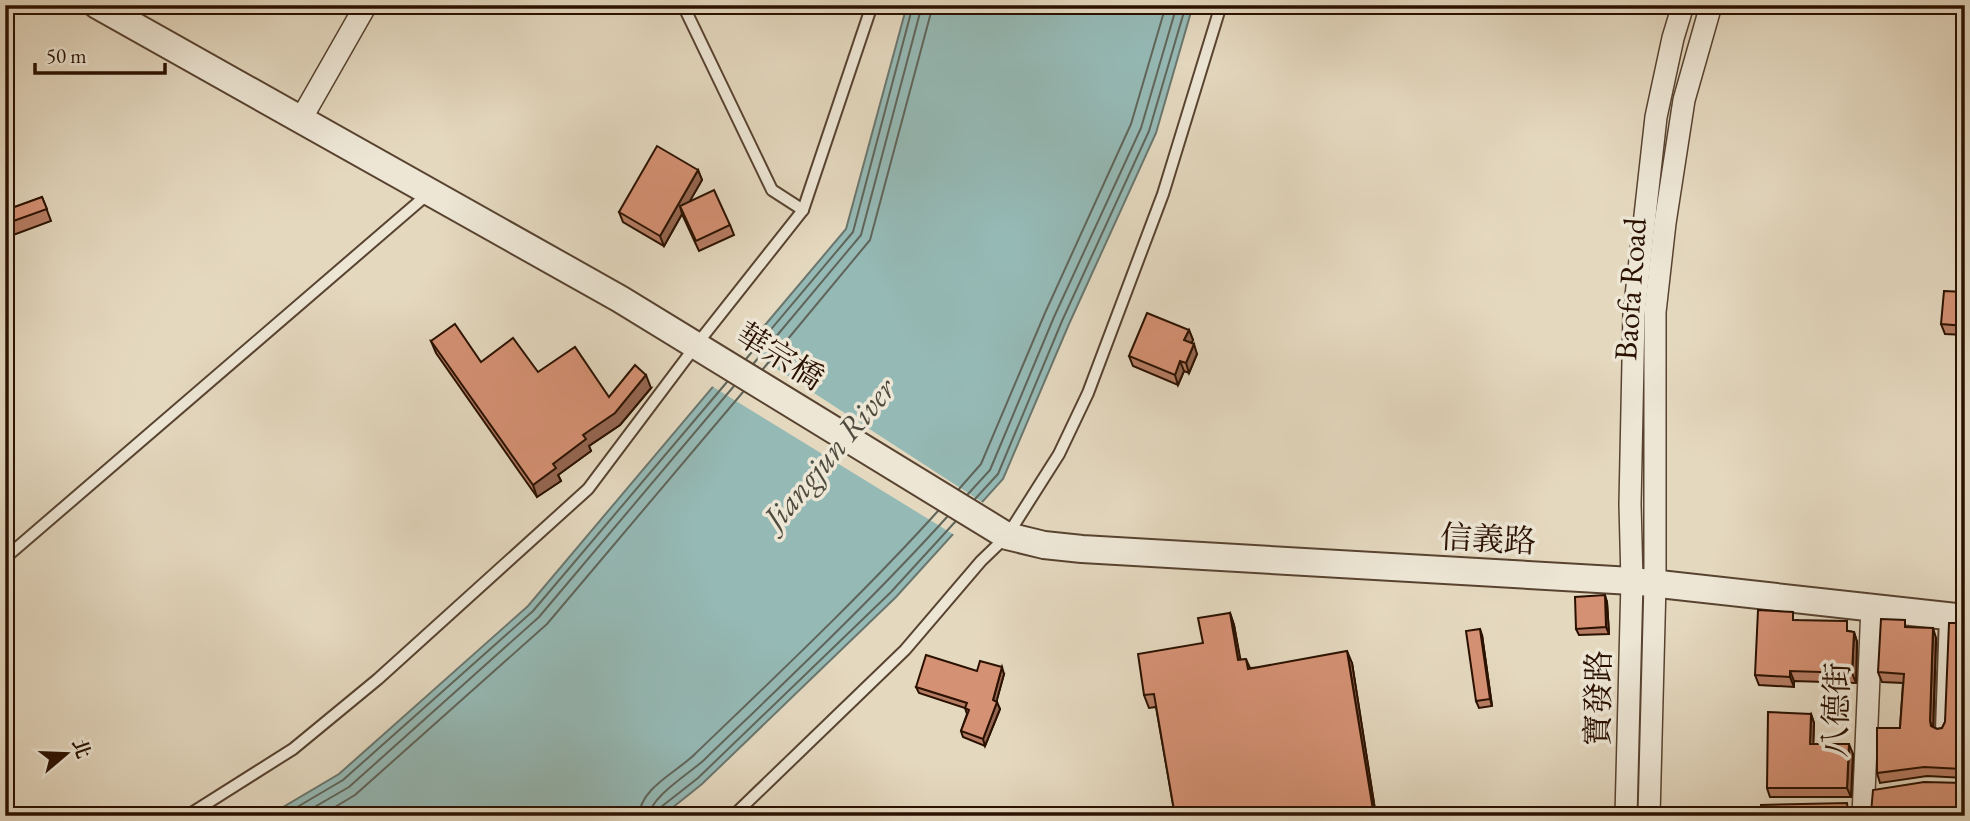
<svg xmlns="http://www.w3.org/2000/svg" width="1970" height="821" font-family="'EB Garamond','Noto Serif TC',serif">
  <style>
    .water { fill: #95b9b5; stroke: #6a766d; stroke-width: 2 }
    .pier { fill: #e4d8bf }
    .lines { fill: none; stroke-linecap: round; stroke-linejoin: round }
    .shore { stroke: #60655a; stroke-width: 2 }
    .service-casing { stroke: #584330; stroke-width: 14 }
    .minor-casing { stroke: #584330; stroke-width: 24 }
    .tertiary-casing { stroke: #584330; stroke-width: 30 }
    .service { stroke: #ede6d5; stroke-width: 10 }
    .minor { stroke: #ede6d5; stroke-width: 21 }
    .tertiary { stroke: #ede6d5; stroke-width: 26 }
    .wall { fill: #b77d64; stroke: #2a1100; stroke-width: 2 }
    .shaded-wall { fill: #956651; stroke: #2a1100; stroke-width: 2 }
    .building { fill: #d59174; stroke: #2a1100; stroke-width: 2 }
    .labels { text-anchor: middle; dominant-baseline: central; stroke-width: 7; stroke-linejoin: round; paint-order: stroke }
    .street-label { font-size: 32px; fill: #2a1100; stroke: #ede6d5 }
    .water-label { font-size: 33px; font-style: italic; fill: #4f4c3f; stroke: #ede6d5 }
  </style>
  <rect width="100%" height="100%" fill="#e4d8bf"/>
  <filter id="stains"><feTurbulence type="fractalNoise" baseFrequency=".00286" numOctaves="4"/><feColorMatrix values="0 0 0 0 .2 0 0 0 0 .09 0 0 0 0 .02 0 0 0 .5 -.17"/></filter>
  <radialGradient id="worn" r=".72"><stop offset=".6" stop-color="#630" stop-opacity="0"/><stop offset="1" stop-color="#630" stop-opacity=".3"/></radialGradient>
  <polygon class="water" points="907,5 1193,5 1156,133 1069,324 1003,479 896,597 702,784 662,816 268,816 339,774 528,606 846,229"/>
  <polygon class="pier" points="743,347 985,504 956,536 710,385"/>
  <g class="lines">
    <g class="shore">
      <polyline points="746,359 853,232 913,5"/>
      <polyline points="754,363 861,235 922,5"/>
      <polyline points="763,369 870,240 933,5"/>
      <polyline points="959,489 981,464 1045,313 1131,124 1166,5"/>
      <polyline points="968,494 990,470 1054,317 1141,128 1177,5"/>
      <polyline points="975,499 998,474 1062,321 1149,131 1186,5"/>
      <polyline points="282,816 343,780 533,611 727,382"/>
      <polyline points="299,816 349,787 539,617 734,386"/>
      <polyline points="320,816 355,795 547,624 743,392"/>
      <path d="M639,816c1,-28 38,-44 56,-62 82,-79 166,-158 243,-243"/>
      <path d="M649,816c1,-19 41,-43 55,-56 83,-80 166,-158 243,-243"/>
      <polyline points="658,816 661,807 698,778 891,592 955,522"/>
    </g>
    <defs>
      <g id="service">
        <polyline points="683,5 772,190 803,210"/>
        <polyline points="5,558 429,193"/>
        <polyline points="1941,731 1945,616"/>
        <polyline points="187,816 293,749 378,679 588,489 697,344 803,210 872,5"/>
        <polyline points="733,816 905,650 981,561 1007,536 1059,454 1088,393 1163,194 1221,5"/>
      </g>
      <g id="minor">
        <polyline points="301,119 366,5"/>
        <polyline points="1626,816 1632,581 1630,504 1634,314 1656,117 1673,38 1683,5"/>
        <polyline points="1649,816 1655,583 1655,312 1665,223 1684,100 1711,5"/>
        <polyline points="1863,816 1872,607"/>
      </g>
      <polyline id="tertiary" points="97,5 620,299 1007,536 1044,545 1082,549 1632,581 1965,618"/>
    </defs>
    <use href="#service" class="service-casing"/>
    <use href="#minor" class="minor-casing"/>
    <use href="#tertiary" class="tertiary-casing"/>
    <use href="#service" class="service"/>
    <use href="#minor" class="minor"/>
    <use href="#tertiary" class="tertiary"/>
  </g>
  <g class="wall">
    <polygon points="698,170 702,180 689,202 730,225 734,235 699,251 682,214 664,246 623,222 619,212"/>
    <polygon points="5,187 12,208 42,197 51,221 5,238"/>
    <polygon points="1965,292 1965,335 1945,334 1941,324"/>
    <polygon points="1189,330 1193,340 1191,343 1197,354 1189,373 1184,371 1178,385 1133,366 1129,356"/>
    <polygon points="431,341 481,362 538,372 609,397 651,388 620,425 589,446 591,451 558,475 561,481 537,497 436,353"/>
    <polygon points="1607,602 1609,634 1579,635 1576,629"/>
    <polygon points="1230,613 1234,625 1240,660 1246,659 1250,668 1352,663 1376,816 1175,816 1156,707 1149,708 1144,695 1203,643"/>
    <polygon points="1796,620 1854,632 1857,642 1856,683 1794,681 1794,687 1759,685 1755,675"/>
    <polygon points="1965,623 1965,778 1927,776 1880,783 1877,773 1900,728 1903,683 1882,682 1878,672 1907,627 1936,638 1933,727 1937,729 1942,728 1945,722"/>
    <polygon points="1482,635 1492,706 1479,708 1476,701"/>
    <polygon points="1004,674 996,702 1000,709 985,746 963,737 961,731 967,714 965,708 919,693 916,687"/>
    <polygon points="1811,714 1814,723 1813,744 1853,754 1851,797 1770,797 1767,788"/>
  </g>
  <g class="shaded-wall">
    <polygon points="698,170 702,180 683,213 680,206 682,214 664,246 660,236"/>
    <polygon points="1189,330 1193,340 1188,350 1184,340"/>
    <polygon points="1194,344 1197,354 1189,373 1186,363"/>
    <polygon points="1180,361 1184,371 1178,385 1175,375"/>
    <polygon points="646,375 651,388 620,425 589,446 591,451 558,475 561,481 537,497 533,485 553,464"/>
    <polygon points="1605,595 1607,602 1609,634 1606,627"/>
    <polygon points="1230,613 1234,625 1243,673 1238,660"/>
    <polygon points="1933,628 1936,638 1933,731 1930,721"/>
    <polygon points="1480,629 1482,635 1492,706 1490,699"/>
    <polygon points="1854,632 1857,642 1856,683 1852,673"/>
    <polygon points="1347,651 1352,663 1376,816 1374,816"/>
    <polygon points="1002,667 1004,674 995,707 993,700"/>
    <polygon points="1790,671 1794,681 1794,687 1790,677"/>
    <polygon points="997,702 1000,709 985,746 983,739"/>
    <polygon points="1811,714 1814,723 1813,754 1810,744"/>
    <polygon points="1849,744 1853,754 1851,797 1847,788"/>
  </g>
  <g class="building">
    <polygon points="657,146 698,170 660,236 619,212"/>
    <polygon points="5,188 12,208 42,197 47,209 5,224"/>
    <polygon points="714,190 730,225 696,241 680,206"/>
    <polygon points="1944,291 1965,292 1965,326 1941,324"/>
    <polygon points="1147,313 1189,330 1184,340 1194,344 1186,363 1180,361 1175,375 1129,356"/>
    <polygon points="455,324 481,362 513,338 538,372 575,347 609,397 635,365 646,375 615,413 583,435 586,439 553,464 556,468 533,485 431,341"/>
    <polygon points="1605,595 1606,627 1576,629 1575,597"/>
    <polygon points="1758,610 1793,612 1793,620 1847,621 1847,631 1854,632 1852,673 1790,671 1790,677 1755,675"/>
    <polygon points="1230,613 1238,660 1246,659 1248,669 1347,651 1374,816 1175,816 1154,694 1144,695 1138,654 1203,643 1198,618"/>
    <polygon points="1881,619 1905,620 1905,627 1933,628 1930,721 1931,726 1937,729 1942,728 1945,722 1949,623 1965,623 1965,771 1962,769 1924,767 1877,773 1877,728 1900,728 1904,674 1878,672"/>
    <polygon points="1480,629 1490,699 1476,701 1466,631"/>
    <polygon points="926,655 977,671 980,661 1002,667 993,700 997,702 983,739 961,731 969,710 965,708 967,703 916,687"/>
    <polygon points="1768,712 1811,714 1810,744 1849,744 1847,788 1767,788"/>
    <polygon points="1924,782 1965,783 1965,816 1866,816 1871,813 1873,790"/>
    <polygon points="1847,803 1848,813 1851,816 1760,816 1761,805"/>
  </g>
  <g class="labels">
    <g class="street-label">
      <text transform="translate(1630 289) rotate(-86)">Baofa Road</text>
      <text transform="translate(780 356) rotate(32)">華宗橋</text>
      <text transform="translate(1488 539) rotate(3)">信義路</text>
      <text transform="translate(1598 698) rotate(-89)">寶發路</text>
      <text transform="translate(1836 710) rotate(-88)">八德街</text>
    </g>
    <g class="water-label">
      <text transform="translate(829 453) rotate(-50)">Jiangjun River</text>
    </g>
  </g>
  <rect width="1970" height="821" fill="none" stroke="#e4d8bf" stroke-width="28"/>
  <rect x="7" y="7" width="1956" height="807" fill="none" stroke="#2a1100" stroke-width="3.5"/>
  <rect x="14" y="14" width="1942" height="793" fill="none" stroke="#2a1100" stroke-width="2"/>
  <g transform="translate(66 754) rotate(71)" stroke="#ede6d5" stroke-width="5" paint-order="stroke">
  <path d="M0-5L12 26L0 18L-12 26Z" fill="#2a1100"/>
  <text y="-10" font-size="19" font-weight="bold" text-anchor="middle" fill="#2a1100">北</text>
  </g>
  <path d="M35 63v10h130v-10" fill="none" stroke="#2a1100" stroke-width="3.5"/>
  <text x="46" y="63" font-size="21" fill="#2a1100" stroke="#ede6d5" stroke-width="5" paint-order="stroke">50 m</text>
  <rect width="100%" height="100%" filter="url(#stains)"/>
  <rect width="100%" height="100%" fill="url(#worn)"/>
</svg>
